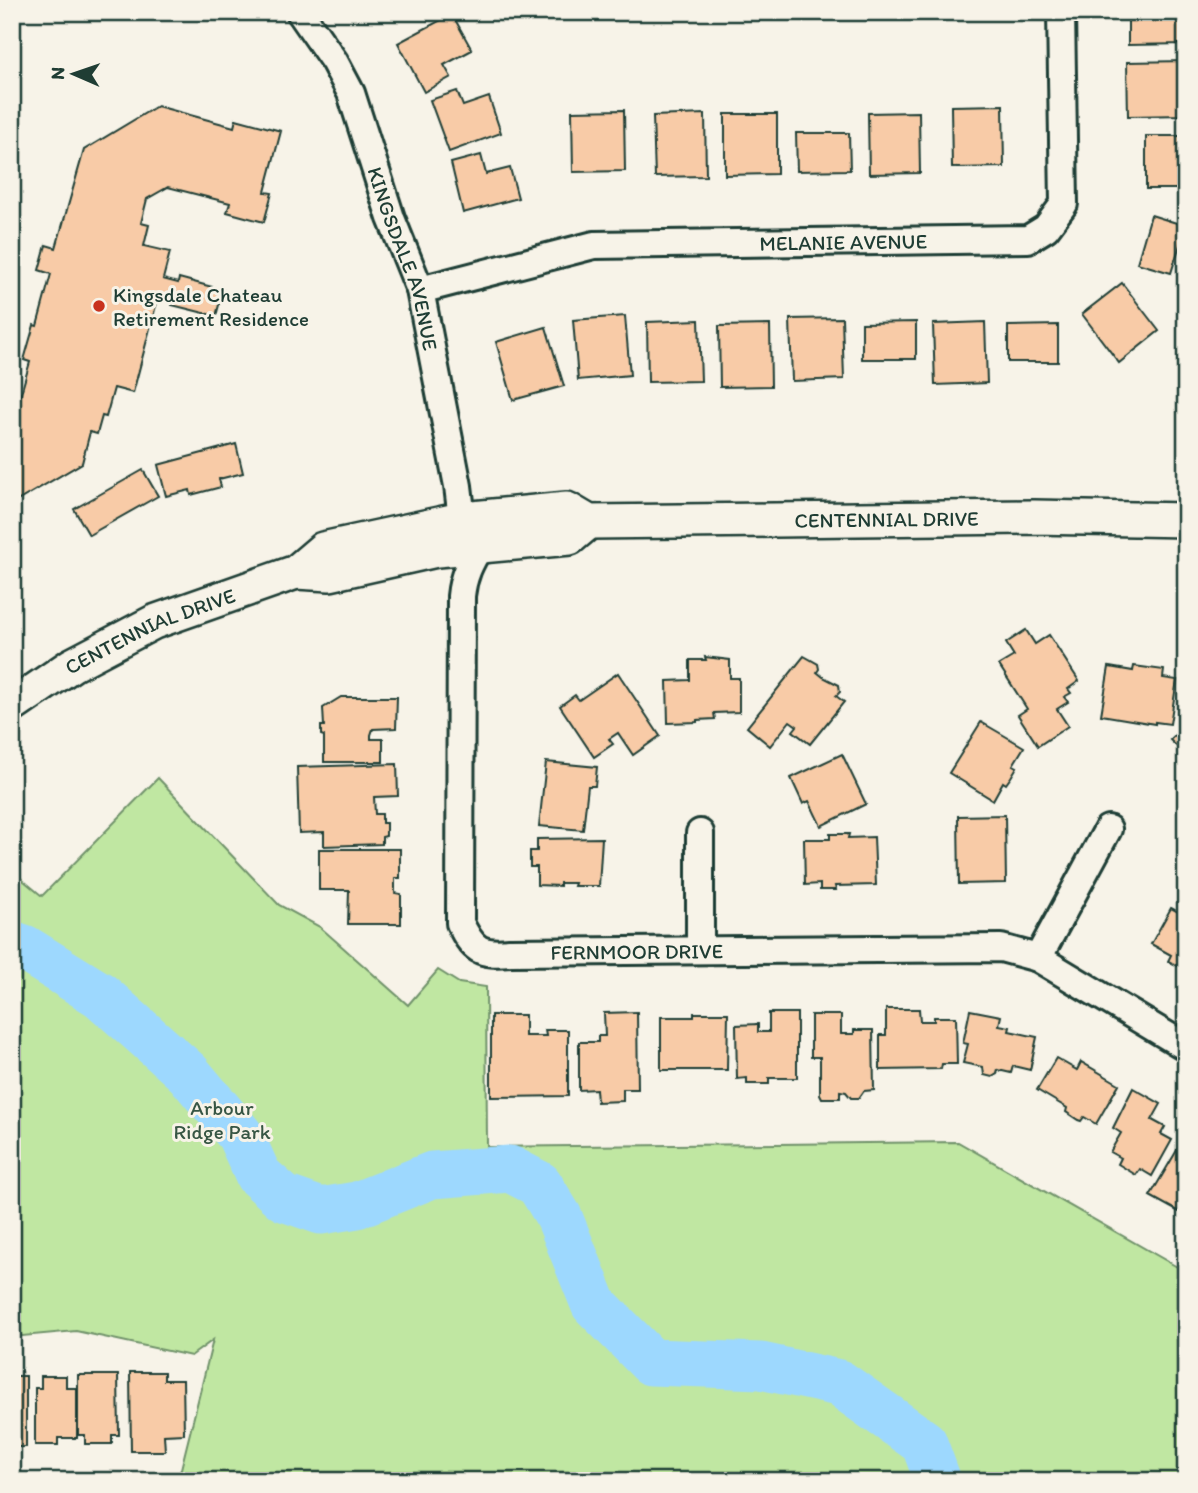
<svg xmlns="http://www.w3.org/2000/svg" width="1198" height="1493" font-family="Itim,sans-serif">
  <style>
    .green { fill: #c0e7a2; stroke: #70926b; stroke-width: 2 }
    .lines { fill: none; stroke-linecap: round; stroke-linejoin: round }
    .river { stroke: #9dd8fe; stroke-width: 47 }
    .building { fill: #f8cba7; stroke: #1f3d34; stroke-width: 2 }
    .minor-casing { stroke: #1f3d34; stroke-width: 32 }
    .major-casing { stroke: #1f3d34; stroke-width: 38 }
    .minor { stroke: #f7f3e8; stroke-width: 26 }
    .major { stroke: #f7f3e8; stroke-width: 33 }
    .poi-dot { fill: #c8321e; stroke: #f7f3e8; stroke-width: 2.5 }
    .labels { text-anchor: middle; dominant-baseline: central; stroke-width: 6; stroke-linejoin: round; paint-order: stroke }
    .street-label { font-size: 21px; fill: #1f3d34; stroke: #f7f3e8 }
    .poi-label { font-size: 21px; fill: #1f3d34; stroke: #f7f3e8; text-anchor: start }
    .park-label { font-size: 21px; fill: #375644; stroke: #f7f3e8 }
  </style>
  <rect width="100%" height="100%" fill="#f7f3e8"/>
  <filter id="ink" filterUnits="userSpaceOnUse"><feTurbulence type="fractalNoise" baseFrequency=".0143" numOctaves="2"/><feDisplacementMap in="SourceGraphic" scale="14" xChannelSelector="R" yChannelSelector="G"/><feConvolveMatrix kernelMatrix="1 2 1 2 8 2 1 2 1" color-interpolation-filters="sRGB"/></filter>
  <g filter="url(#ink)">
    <polygon class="green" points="158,778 279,905 320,927 408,1005 438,970 459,983 486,987 487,1147 958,1142 1186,1272 1186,1481 178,1481 213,1340 191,1356 76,1331 12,1337 12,871 42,896"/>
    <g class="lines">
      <polyline class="river" points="12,944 24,948 100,995 188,1073 240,1135 258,1175 284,1198 321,1211 357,1205 432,1175 510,1169 539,1184 559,1217 594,1304 651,1362 761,1366 839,1383 924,1443 938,1481"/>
    </g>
    <g class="building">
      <polygon points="648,12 687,12 649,17"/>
      <polygon points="1128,12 1186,12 1186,44 1128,45"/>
      <polygon points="452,14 472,50 444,65 451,77 424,92 398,43"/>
      <polygon points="1186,61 1186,115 1128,116 1127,62"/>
      <polygon points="457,91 463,106 489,97 501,133 449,152 430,100"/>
      <polygon points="1003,105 1004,167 952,168 951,106"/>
      <polygon points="157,106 234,127 236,119 281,131 265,192 272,193 264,222 227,212 230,203 168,187 147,199 141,223 149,225 144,246 170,252 163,279 178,283 179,278 223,290 216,316 172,305 172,302 158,298 133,393 114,388 106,417 102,416 97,434 90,432 82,463 12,504 12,416 15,414 30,362 24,360 34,325 37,326 51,274 39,270 46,245 56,248 84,150"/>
      <polygon points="624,110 625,171 573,172 572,111"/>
      <polygon points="919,112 920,173 869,174 868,113"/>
      <polygon points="705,114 706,176 655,177 653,116"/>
      <polygon points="725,114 777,114 777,174 725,175"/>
      <polygon points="796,133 849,133 850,170 797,171"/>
      <rect x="1146" y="136" width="37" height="53"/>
      <polygon points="481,155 486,174 510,168 518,198 463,213 451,163"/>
      <polygon points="1151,215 1186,226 1171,273 1137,263"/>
      <polygon points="1122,283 1159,331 1119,363 1082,314"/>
      <polygon points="625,316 630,375 578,380 573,320"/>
      <polygon points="842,318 844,379 792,381 790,319"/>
      <polygon points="699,320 701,381 648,382 647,322"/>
      <polygon points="916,322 916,359 862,359 862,323"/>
      <polygon points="985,322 987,383 935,385 933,324"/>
      <polygon points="770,325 771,386 720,387 719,326"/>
      <polygon points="1058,325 1058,362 1008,362 1008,326"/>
      <polygon points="546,327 564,386 513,400 496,342"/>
      <polygon points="236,444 243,473 219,479 221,487 191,495 190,490 166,496 158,465"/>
      <polygon points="143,470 158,496 89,535 74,509"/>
      <polygon points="1026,630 1035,644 1049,635 1079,681 1068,689 1071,693 1064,697 1068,702 1057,709 1068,726 1038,746 1018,715 1027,709 999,665 1014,656 1006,643"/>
      <polygon points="804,656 818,664 819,669 817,672 823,677 839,685 840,692 836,696 844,702 810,744 793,731 797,726 790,721 770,746 747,727"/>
      <polygon points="705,657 730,660 730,678 739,678 739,712 714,713 715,719 697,720 697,722 668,723 667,681 690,680 690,660 706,660"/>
      <polygon points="1134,666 1164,670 1163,678 1177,680 1170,724 1155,722 1155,724 1101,715 1109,667 1133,671"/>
      <polygon points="618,673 660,736 633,755 618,733 609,739 613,744 594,757 560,706 575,695 579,700"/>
      <polygon points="341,697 397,697 396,728 373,729 371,735 371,739 383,739 383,762 324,762 324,736 321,735 321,726 324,726 323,708"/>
      <polygon points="981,722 1024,747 1013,765 1017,767 1011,777 1006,784 1003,782 993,800 949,773"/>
      <polygon points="1186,724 1186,755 1170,740"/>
      <polygon points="842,754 866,804 821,826 809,801 803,804 791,778"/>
      <polygon points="546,762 597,767 595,786 588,786 583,830 539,826"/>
      <polygon points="397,764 398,796 374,797 375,814 382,814 382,823 386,823 386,836 382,837 382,844 324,846 324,832 299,833 297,767"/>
      <polygon points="1005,815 1006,883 959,884 958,816"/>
      <polygon points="830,834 849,834 848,838 874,837 876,885 835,886 836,890 820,890 820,884 805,885 804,839 830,839"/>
      <polygon points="602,838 599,886 574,886 575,883 560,883 560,886 537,885 537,867 530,867 530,851 537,851 537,839"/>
      <polygon points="319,849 400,849 400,878 395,878 395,893 401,894 401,924 348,924 349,890 319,890"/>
      <polygon points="1171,908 1186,916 1186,970 1168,961 1171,955 1151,944"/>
      <polygon points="886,1009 919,1009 920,1021 934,1021 934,1017 956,1017 957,1064 942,1064 941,1069 880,1070 880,1035 886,1035"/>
      <polygon points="970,1010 1001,1016 999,1025 1010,1027 1009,1031 1037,1037 1030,1070 1013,1066 1011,1073 998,1070 997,1074 992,1077 984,1075 983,1067 963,1063 968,1044 963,1043"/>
      <polygon points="637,1012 638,1089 623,1089 623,1101 597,1102 596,1089 579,1090 579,1042 598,1042 598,1036 605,1036 604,1013"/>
      <polygon points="694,1013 728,1013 727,1070 661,1070 661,1017 694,1017"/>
      <polygon points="769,1013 797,1013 797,1078 769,1078 769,1084 747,1084 747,1078 737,1079 736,1025 758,1024 758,1032 769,1032"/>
      <polygon points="491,1015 525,1015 525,1036 546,1036 545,1030 568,1030 568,1096 491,1097"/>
      <polygon points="811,1015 841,1015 841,1034 854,1034 854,1030 873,1030 874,1090 864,1091 859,1098 851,1098 846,1092 840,1091 840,1098 822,1098 820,1094 820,1057 811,1057"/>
      <polygon points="1056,1058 1077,1070 1081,1062 1119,1084 1096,1124 1084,1117 1081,1121 1078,1120 1066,1112 1067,1108 1037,1090"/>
      <polygon points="1133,1088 1161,1104 1152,1120 1165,1127 1161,1134 1172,1140 1152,1176 1140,1169 1136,1175 1118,1164 1121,1158 1110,1152 1121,1133 1113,1128"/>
      <polygon points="1186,1135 1186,1208 1183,1207 1179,1212 1150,1196"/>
      <polygon points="130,1372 164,1372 164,1380 183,1380 184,1434 164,1435 165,1451 131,1451"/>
      <polygon points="78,1375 118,1375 119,1435 112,1435 112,1444 85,1444 85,1435 78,1435"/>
      <rect x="12" y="1376" width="14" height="71"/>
      <polygon points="41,1376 66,1376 66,1388 77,1388 77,1438 58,1438 58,1445 35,1445 35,1388 41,1388"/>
    </g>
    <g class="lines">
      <defs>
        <g id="minor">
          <path id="s1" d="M300,12l34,49 17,32 40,125 29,72 38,196 4,33"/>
          <path id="s2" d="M420,290l174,-45 434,-6 18,-11 18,-24 -3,-192"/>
          <path id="s3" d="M480,546c-10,16 -17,30 -19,50l-1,327c13,27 20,32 50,29l491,-4 37,10 148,89"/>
          <polyline points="700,833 700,950"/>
          <polyline points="1038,958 1108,829"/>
        </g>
        <g id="major">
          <polyline points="296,572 330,574 437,550 570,538 589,522"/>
          <path id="s4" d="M12,706l60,-41 82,-43 142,-50 27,-23 139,-30 105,-10 22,13 445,-5 152,3"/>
        </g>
      </defs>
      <use href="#minor" class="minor-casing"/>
      <use href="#major" class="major-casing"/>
      <use href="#minor" class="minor"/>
      <use href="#major" class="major"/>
    </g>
  </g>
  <circle class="poi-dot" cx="99" cy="306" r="7"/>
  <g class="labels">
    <g class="street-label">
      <text stroke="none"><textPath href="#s2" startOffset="429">MELANIE AVENUE</textPath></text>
      <text stroke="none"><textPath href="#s1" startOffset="270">KINGSDALE AVENUE</textPath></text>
      <text stroke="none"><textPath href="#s4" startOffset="922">CENTENNIAL DRIVE</textPath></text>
      <text stroke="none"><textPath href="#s4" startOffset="158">CENTENNIAL DRIVE</textPath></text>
      <text stroke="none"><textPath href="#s3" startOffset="572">FERNMOOR DRIVE</textPath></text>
    </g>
    <g class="poi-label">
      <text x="113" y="294">Kingsdale Chateau<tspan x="113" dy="24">Retirement Residence</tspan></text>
    </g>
    <g class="park-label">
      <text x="222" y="1107">Arbour<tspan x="222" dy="24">Ridge Park</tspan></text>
    </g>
  </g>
  <rect width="1198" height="1493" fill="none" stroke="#f7f3e8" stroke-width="42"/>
  <rect x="21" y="21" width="1156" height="1451" fill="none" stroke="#1f3d34" stroke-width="2.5" filter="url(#ink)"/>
  <g transform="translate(74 74) rotate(272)" stroke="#f7f3e8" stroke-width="5" paint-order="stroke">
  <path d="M0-5L12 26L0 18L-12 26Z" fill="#1f3d34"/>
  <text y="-10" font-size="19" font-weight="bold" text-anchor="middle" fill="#1f3d34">N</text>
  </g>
</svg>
